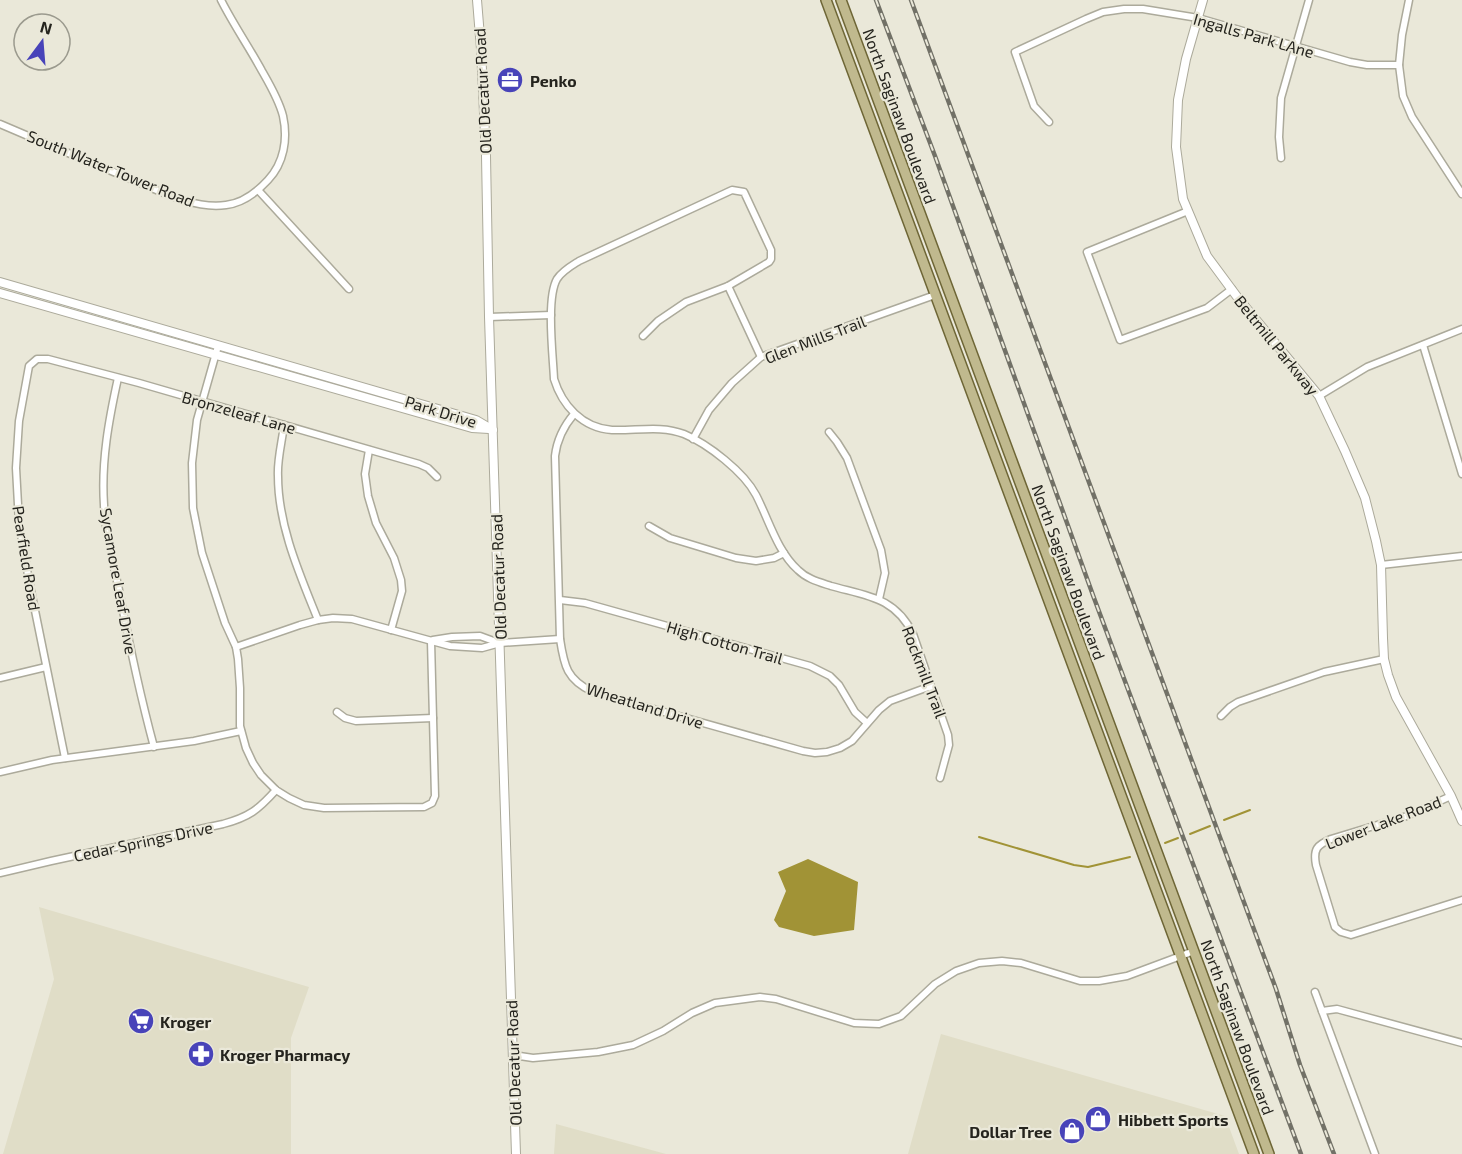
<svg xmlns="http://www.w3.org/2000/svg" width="1462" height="1154" font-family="'Exo 2',sans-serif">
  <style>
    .built { fill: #e0ddc7 }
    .water { fill: #a19336 }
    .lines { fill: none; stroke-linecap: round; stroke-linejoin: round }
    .stream { stroke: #a19336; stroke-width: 2 }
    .minor-casing { stroke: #acaa9b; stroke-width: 9 }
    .tertiary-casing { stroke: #acaa9b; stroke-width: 10 }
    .primary-casing { stroke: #6e6636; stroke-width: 12 }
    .minor { stroke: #fff; stroke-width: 6 }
    .tertiary { stroke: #fff; stroke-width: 8 }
    .primary { stroke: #c0b98e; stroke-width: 9 }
    .rail-casing { stroke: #727167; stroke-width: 4.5 }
    .rail { stroke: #eae8d9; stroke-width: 2; stroke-dasharray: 7; stroke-linecap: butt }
    .labels { text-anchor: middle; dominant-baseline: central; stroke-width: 4.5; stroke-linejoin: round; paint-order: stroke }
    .street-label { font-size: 16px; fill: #25241e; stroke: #eae8d9 }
    .poi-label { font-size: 16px; font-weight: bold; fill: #25241e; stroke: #eae8d9; text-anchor: start }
  </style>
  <rect width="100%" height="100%" fill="#eae8d9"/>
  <g class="built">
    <polygon points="39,907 309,987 291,1038 291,1154 3,1154 54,979"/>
    <polygon points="941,1034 1225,1116 1239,1154 908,1154"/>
    <polygon points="556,1124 666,1154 554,1154"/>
  </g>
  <polygon class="water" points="808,859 858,882 854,930 814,936 779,927 774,920 786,891 778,872"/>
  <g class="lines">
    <g class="stream">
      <polyline points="1224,820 1250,810"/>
      <polyline points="1190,834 1210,826"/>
      <polyline points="979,837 1074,865 1088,867 1130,857"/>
      <polyline points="1165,843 1178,838"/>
    </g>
    <defs>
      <g id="minor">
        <polyline points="1409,0 1402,35 1399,65 1403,96 1412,117 1462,194"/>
        <polyline points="1049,122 1034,106 1015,52 1086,19 1103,12 1124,9 1143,9 1198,18 1350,62 1367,65 1399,65"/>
        <path d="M0,124c42,18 84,36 126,53 29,12 68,33 100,28 17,-2 31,-13 42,-25 16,-17 20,-41 15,-64 -4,-16 -13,-31 -21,-45 -13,-24 -29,-47 -41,-71"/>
        <polyline points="1281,158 1279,137 1281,98 1309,0"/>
        <polyline points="258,190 349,289"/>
        <polyline points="1188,211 1087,252 1120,340 1207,308 1232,289"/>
        <polyline points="728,286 761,357"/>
        <polyline points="489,317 551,315"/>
        <path d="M643,336l15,-15 28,-19 42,-16 41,-24 2,-3v-9l-27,-58 -12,-2 -153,71c-8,5 -17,10 -22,18 -11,19 -4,77 -3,100 8,26 28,49 58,51 24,1 49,-5 72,4 24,10 60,38 72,61 13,25 21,56 42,75 9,9 21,12 33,16 36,10 64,11 82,48l35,101 1,10 -9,33"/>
        <polyline points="1423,345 1462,474"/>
        <polyline points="218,346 197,420 192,463 193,508 202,553 225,623 236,647 238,659 240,688 240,726 246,748 253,763 261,775 276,790 289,798 304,805 324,808 424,807 432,803 435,796 431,641"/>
        <path d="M118,378c-9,41 -17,83 -14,127 1,28 9,57 15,85 10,53 21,105 35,157"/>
        <polyline points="1319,396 1367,367 1462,329"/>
        <path d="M574,414c-11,13 -17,25 -19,42l5,183c4,27 7,41 33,53l210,59 12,2 12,-1 13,-4 12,-7 27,-31 11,-9 41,-15"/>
        <path d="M284,425c-2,17 -7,35 -6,51 0,50 22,99 40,144"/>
        <polyline points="829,432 837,442 847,458 881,550 885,573 879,599"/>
        <polyline points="693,439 709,410 732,383 761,357 935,295"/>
        <polyline points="369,450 365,474 368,496 376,523 394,558 401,580 402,591 391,630"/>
        <polyline points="649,526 670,538 736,558 756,561 774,558 784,553"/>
        <polyline points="1381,565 1462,556"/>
        <polyline points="560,600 585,603 810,666 830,676 839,685 855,712 867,723"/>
        <polyline points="433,640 452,637 480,636 499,643"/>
        <polyline points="236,647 300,625 318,620 333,618 352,619 450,646 482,648 500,643 560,639"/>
        <polyline points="0,678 46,667"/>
        <polyline points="337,712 345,718 356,721 433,718"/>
        <polyline points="1221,716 1230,707 1238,702 1324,672 1384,659"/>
        <polyline points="65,758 29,581 19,523 16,468 19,421 29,366 37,359 48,359 139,383 419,464 428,468 437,477"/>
        <polyline points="0,772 52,760 194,741 241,731"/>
        <path d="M1451,796l-44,20 -76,23c-14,6 -18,10 -15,26l19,62 6,5 10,3 111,-35"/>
        <path d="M0,873l51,-12 172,-37c26,-7 35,-14 53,-34"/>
        <polyline points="1315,992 1375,1154"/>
        <polyline points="1322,1011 1337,1009 1462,1043"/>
        <polyline points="513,1055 533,1058 598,1052 633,1045 663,1031 692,1013 715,1003 760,997 776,999 854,1023 879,1024 901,1016 935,984 956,971 979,963 1002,961 1021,963 1080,981 1099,981 1127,976 1194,951"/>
      </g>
      <g id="tertiary">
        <polyline points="477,0 481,49 486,156 489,317 516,1154"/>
        <polyline points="1203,0 1186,59 1178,100 1176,147 1183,199 1207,256 1238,298 1319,396 1345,451 1365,498 1376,541 1381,565 1383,638 1384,659 1388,675 1396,697 1451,796 1462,821"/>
        <polyline points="0,282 476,420 493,430"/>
        <polyline points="0,293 472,428 489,429"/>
      </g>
      <g id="primary">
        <polyline points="826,0 1254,1154"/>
        <polyline points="841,0 1269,1154"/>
      </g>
    </defs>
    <use href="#minor" class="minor-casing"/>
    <use href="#tertiary" class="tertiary-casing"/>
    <use href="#primary" class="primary-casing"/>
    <use href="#minor" class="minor"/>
    <use href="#tertiary" class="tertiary"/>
    <use href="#primary" class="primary"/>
    <defs>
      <g id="rail">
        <polyline points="876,0 935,156 1094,598 1301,1154"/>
        <polyline points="911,0 1276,989 1300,1065 1334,1154"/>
      </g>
    </defs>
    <use href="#rail" class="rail-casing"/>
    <use href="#rail" class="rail"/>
  </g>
  <defs>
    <symbol id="office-disc" viewBox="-11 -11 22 22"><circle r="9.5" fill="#4843b9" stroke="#eae8d9"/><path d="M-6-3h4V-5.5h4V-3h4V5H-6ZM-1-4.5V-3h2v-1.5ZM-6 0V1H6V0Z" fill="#fff"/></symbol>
    <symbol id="supermarket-disc" viewBox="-11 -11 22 22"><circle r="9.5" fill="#4843b9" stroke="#eae8d9"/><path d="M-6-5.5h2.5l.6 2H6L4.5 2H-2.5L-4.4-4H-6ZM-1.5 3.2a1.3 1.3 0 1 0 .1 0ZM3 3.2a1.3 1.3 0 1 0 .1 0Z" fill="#fff"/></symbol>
    <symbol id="pharmacy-disc" viewBox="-11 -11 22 22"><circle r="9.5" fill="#4843b9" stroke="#eae8d9"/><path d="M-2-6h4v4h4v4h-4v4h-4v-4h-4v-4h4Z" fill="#fff"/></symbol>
    <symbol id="shop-disc" viewBox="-11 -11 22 22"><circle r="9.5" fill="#4843b9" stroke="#eae8d9"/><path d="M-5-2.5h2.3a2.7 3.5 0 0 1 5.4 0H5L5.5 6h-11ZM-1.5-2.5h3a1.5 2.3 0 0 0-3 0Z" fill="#fff"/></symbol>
  </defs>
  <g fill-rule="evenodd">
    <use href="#office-disc" x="495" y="65" width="30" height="30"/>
    <use href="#supermarket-disc" x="126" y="1006" width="30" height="30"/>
    <use href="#pharmacy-disc" x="186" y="1039" width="30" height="30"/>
    <use href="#shop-disc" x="1083" y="1104" width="30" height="30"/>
    <use href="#shop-disc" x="1057" y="1116" width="30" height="30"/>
  </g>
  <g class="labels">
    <g class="street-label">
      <text transform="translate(1254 35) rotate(16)">Ingalls Park LAne</text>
      <text transform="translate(482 91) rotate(-93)">Old Decatur Road</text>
      <text transform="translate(900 116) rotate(70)">North Saginaw Boulevard</text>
      <text transform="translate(111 168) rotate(22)">South Water Tower Road</text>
      <text transform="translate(815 339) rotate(-21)">Glen Mills Trail</text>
      <text transform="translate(1277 345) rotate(51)">Beltmill Parkway</text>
      <text transform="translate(441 411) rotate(17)">Park Drive</text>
      <text transform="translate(239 412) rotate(16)">Bronzeleaf Lane</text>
      <text transform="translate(27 558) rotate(81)">Pearfield Road</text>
      <text transform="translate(1069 572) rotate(70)">North Saginaw Boulevard</text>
      <text transform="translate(498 577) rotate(-92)">Old Decatur Road</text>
      <text transform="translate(119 581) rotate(80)">Sycamore Leaf Drive</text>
      <text transform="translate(725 642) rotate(16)">High Cotton Trail</text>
      <text transform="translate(925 672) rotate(69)">Rockmill Trail</text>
      <text transform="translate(645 705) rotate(17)">Wheatland Drive</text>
      <text transform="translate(1383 822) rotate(-21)">Lower Lake Road</text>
      <text transform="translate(143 841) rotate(-12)">Cedar Springs Drive</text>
      <text transform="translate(1238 1027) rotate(70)">North Saginaw Boulevard</text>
      <text transform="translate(513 1063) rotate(-92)">Old Decatur Road</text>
    </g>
    <g class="poi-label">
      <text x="530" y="80">Penko</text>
      <text x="160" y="1021">Kroger</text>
      <text x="220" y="1054">Kroger Pharmacy</text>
      <text x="1118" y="1119">Hibbett Sports</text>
      <text x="1052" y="1131" text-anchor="end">Dollar Tree</text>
    </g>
  </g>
  <g transform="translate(42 42) rotate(16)"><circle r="28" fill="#eae8d9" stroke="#9b9a8e" stroke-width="1.5"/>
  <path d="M0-4.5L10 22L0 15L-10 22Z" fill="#4843b9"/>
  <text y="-9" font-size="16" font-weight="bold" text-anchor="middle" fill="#25241e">N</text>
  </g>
</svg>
